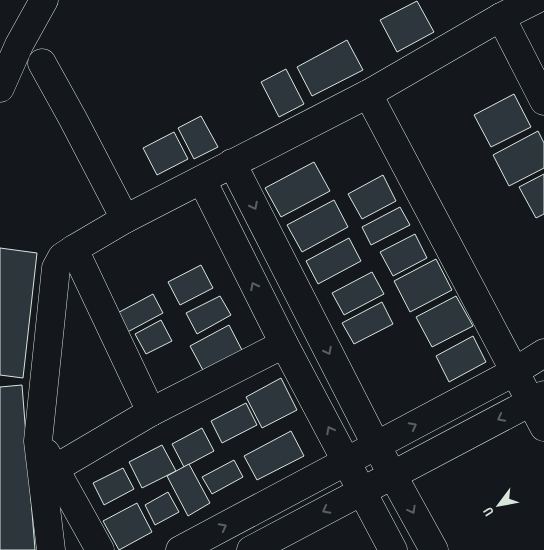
<svg xmlns="http://www.w3.org/2000/svg" width="544" height="550" font-family="'Sofia Sans Condensed',sans-serif">
  <style>
    .building { fill: #2c363c; stroke: #d8e6dc }
    .lines { fill: none; stroke-linecap: round; stroke-linejoin: round }
    .street-casing { stroke: #d8e6dc; stroke-width: 29 }
    .street { stroke: #14181c; stroke-width: 28 }
    .oneway { stroke: #59605f }
  </style>
  <rect width="100%" height="100%" fill="#14181c"/>
  <g class="building">
    <polygon points="417,1 434,32 397,52 380,20"/>
    <polygon points="347,40 363,70 312,96 297,67"/>
    <polygon points="286,69 304,104 279,117 261,82"/>
    <polygon points="514,94 531,127 491,147 474,115"/>
    <polygon points="201,116 218,147 194,159 178,128"/>
    <polygon points="538,131 544,143 544,168 509,186 493,155"/>
    <polygon points="174,132 188,159 157,175 143,148"/>
    <polygon points="314,162 330,191 281,217 265,188"/>
    <polygon points="544,174 544,214 536,218 519,187"/>
    <polygon points="383,175 396,201 362,219 348,194"/>
    <polygon points="334,200 348,227 302,252 287,225"/>
    <polygon points="400,207 410,225 371,245 362,227"/>
    <polygon points="415,234 427,258 393,276 380,252"/>
    <polygon points="349,238 361,261 318,284 306,261"/>
    <polygon points="0,248 37,253 23,378 0,375"/>
    <polygon points="436,259 452,290 410,312 394,281"/>
    <polygon points="201,265 213,288 180,305 168,282"/>
    <polygon points="372,272 384,294 344,315 332,293"/>
    <polygon points="153,294 163,313 120,336 110,317"/>
    <polygon points="220,296 231,315 197,334 186,313"/>
    <polygon points="456,296 473,326 432,347 416,317"/>
    <polygon points="382,302 393,324 354,344 342,323"/>
    <polygon points="161,320 172,341 146,354 135,334"/>
    <polygon points="229,325 244,354 205,374 190,346"/>
    <polygon points="473,336 486,362 449,382 436,356"/>
    <polygon points="281,378 297,410 262,428 246,397"/>
    <polygon points="22,385 35,550 0,550 0,387"/>
    <polygon points="246,403 257,425 222,443 211,421"/>
    <polygon points="202,428 214,451 184,467 172,444"/>
    <polygon points="291,431 304,456 257,480 244,456"/>
    <polygon points="162,445 176,471 142,488 129,462"/>
    <polygon points="234,460 243,477 212,494 202,477"/>
    <polygon points="189,464 210,503 188,516 167,476"/>
    <polygon points="123,468 134,489 104,505 93,483"/>
    <polygon points="168,492 179,512 155,525 145,505"/>
    <polygon points="137,503 152,532 119,550 103,521"/>
  </g>
  <g class="lines">
    <defs>
      <g id="street">
        <polyline points="501,17 544,101"/>
        <polyline points="42,63 73,119 125,219"/>
        <polyline points="0,88 19,45 44,0"/>
        <polyline points="368,94 544,427"/>
        <polyline points="232,163 376,445 434,550"/>
        <polyline points="202,180 284,344 393,550"/>
        <polyline points="74,249 151,412"/>
        <polyline points="46,453 100,550"/>
        <polyline points="56,468 151,412 284,344"/>
        <polyline points="51,550 38,441 56,268 62,257 74,249 125,219 368,94 501,17 535,0"/>
        <polyline points="180,550 514,372 544,353"/>
        <polyline points="251,550 544,395"/>
      </g>
    </defs>
    <use href="#street" class="street-casing"/>
    <use href="#street" class="street"/>
  </g>
  <defs><path id="oneway-chevron" d="M-2-3.5L2.5 0L-2 3.5" fill="none" stroke-width="1.6" stroke-linecap="round" stroke-linejoin="round" transform="scale(1.25)"/></defs>
  <g class="oneway">
    <use href="#oneway-chevron" transform="translate(254 206) rotate(63)"/>
    <use href="#oneway-chevron" transform="translate(254 286) rotate(-117)"/>
    <use href="#oneway-chevron" transform="translate(328 351) rotate(63)"/>
    <use href="#oneway-chevron" transform="translate(501 418) rotate(152)"/>
    <use href="#oneway-chevron" transform="translate(413 426) rotate(-28)"/>
    <use href="#oneway-chevron" transform="translate(330 430) rotate(-118)"/>
    <use href="#oneway-chevron" transform="translate(326 510) rotate(152)"/>
    <use href="#oneway-chevron" transform="translate(412 510) rotate(61)"/>
    <use href="#oneway-chevron" transform="translate(223 527) rotate(-28)"/>
  </g>
  <g transform="translate(499 505) rotate(238)" stroke="#14181c" stroke-width="4" paint-order="stroke">
  <path d="M0-4L9 19L0 12L-9 19Z" fill="#d8e6dc"/>
  <text y="-8" font-size="14" font-weight="bold" text-anchor="middle" fill="#d8e6dc">U</text>
  </g>
</svg>
